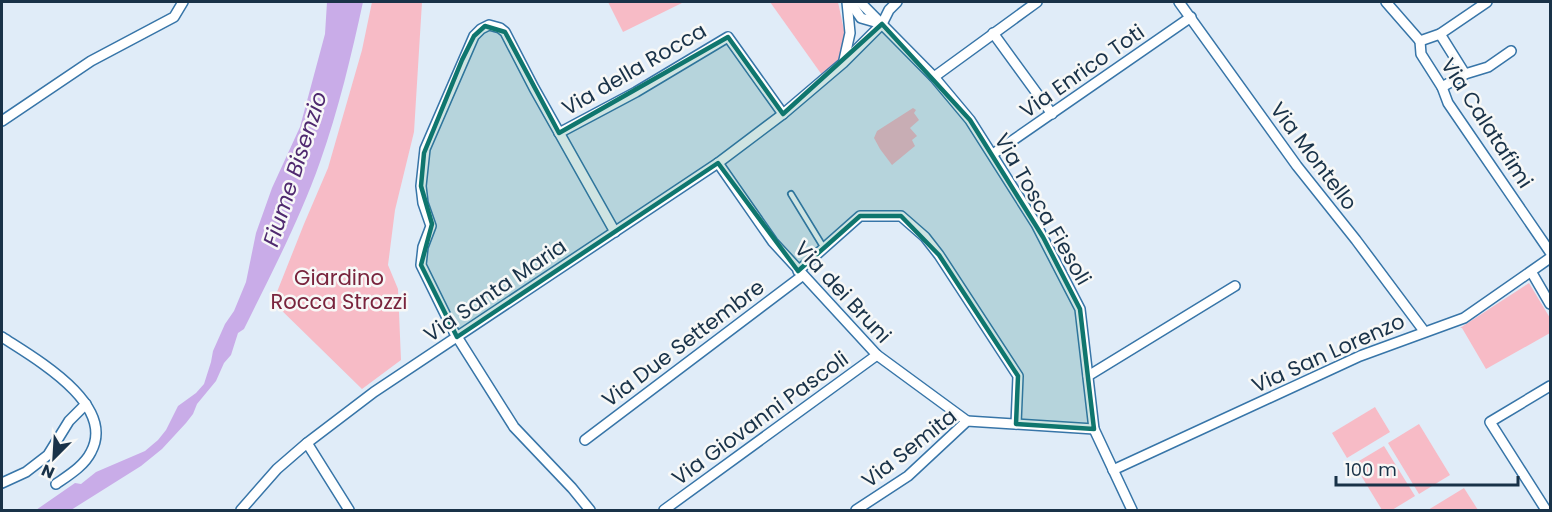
<svg xmlns="http://www.w3.org/2000/svg" width="1552" height="512" font-family="Poppins,sans-serif">
  <style>
    .green { fill: #f7bbc6 }
    .water { fill: #c9ace8 }
    .lines { fill: none; stroke-linecap: round; stroke-linejoin: round }
    .service-casing { stroke: #3775a8; stroke-width: 8 }
    .minor-casing { stroke: #3775a8; stroke-width: 12 }
    .service { stroke: #fff; stroke-width: 4.5 }
    .minor { stroke: #fff; stroke-width: 9 }
    .marked { fill: #0f766e; fill-opacity: 0.2; stroke: #0f766e; stroke-width: 4.5; stroke-linejoin: round }
    .labels { text-anchor: middle; dominant-baseline: central; stroke-width: 5; stroke-linejoin: round; paint-order: stroke }
    .street-label { font-size: 21px; fill: #193248; stroke: #f7f8f7 }
    .park-label { font-size: 21px; fill: #79243d; stroke: #f7f8f7 }
    .water-label { font-size: 22px; font-style: italic; fill: #4f296f; stroke: #f7f8f7 }
  </style>
  <rect width="100%" height="100%" fill="#e0ecf8"/>
  <g class="green">
    <polygon points="372,2 422,2 414,132 395,210 388,265 398,289 401,360 362,389 273,302 304,224 328,168 362,50"/>
    <polygon points="608,2 684,2 623,32"/>
    <polygon points="770,2 838,2 845,35 840,59 822,75"/>
    <polygon points="913,108 916,110 914,113 919,120 910,128 917,136 912,140 915,146 892,165 880,149 874,138 877,131"/>
    <polygon points="1529,283 1550,318 1550,333 1486,369 1462,328 1460,328"/>
    <polygon points="1375,407 1390,432 1347,458 1332,433"/>
    <polygon points="1419,424 1450,475 1419,494 1388,443"/>
    <polygon points="1384,446 1415,496 1392,510 1382,510 1354,464"/>
    <polygon points="1464,488 1478,510 1428,510"/>
  </g>
  <path class="water" d="M327,2h36c-11,51 -25,110 -43,160 -20,57 -49,112 -76,167l-6,4 -7,22 -7,8 -8,18 -19,23 -4,10 -7,9 -24,26 -21,17 -70,44h-35l39,-27 6,1 15,-12 49,-21 13,-11 8,-10 12,-24 18,-13 8,-9 7,-22 2,-11 12,-27 9,-13 12,-29 10,-49 16,-45 28,-61 25,-93z"/>
  <g class="lines">
    <defs>
      <polyline id="service" points="791,194 824,248"/>
      <g id="minor">
        <polyline points="850,2 861,18 882,24"/>
        <polyline points="860,2 934,77 970,120 1036,224 1080,309 1094,429 1132,510"/>
        <polyline points="1179,2 1297,166 1356,240 1424,331"/>
        <polyline points="1386,2 1420,41"/>
        <polyline points="993,33 1052,114"/>
        <polyline points="1440,34 1465,74 1442,87"/>
        <polyline points="1420,41 1421,54 1442,87 1448,103 1550,252"/>
        <polyline points="1420,41 1440,34 1487,2"/>
        <polyline points="844,60 850,33 847,2"/>
        <polyline points="1465,74 1488,67 1511,51"/>
        <polyline points="934,77 1037,2"/>
        <polyline points="2,121 91,61 174,17 183,2"/>
        <polyline points="559,133 636,92 728,37 783,114"/>
        <polyline points="993,154 1191,17"/>
        <polyline points="718,163 773,242 877,355 967,421"/>
        <polyline points="798,271 860,216 901,216 925,237 939,255 1018,376 1016,424"/>
        <polyline points="1532,273 1550,304"/>
        <path d="M2,337c32,21 115,67 89,115 -7,14 -22,23 -35,32"/>
        <polyline points="1088,376 1235,286"/>
        <polyline points="585,440 802,276"/>
        <polyline points="307,443 349,510"/>
        <polyline points="1113,470 1360,356 1464,318 1550,258"/>
        <polyline points="2,483 26,472 48,455 69,421 86,404"/>
        <polyline points="241,510 277,469 307,443 374,392 718,163 783,114 843,63 882,24 889,10 897,2"/>
        <polyline points="590,510 572,488 514,427 454,332 421,265 423,247 431,226 423,203 421,186 425,149 474,36 481,29 489,25 500,28 505,32 534,88 615,232"/>
        <polyline points="664,510 877,355"/>
        <polyline points="856,510 908,476 967,421 1094,429"/>
        <polyline points="1546,510 1490,422 1550,386"/>
      </g>
    </defs>
    <use href="#service" class="service-casing"/>
    <use href="#minor" class="minor-casing"/>
    <use href="#service" class="service"/>
    <use href="#minor" class="minor"/>
  </g>
  <path class="marked" d="M882,24l88,96 73,117 37,72 14,120 -78,-5 2,-48 -79,-121 -38,-39h-41l-62,55 -80,-108 -261,174 -36,-72 11,-41 -11,-38 3,-33 38,-93 12,-24 11,-10 20,6 54,101 169,-96 55,77z"/>
  <g class="labels">
    <g class="street-label">
      <text transform="translate(634 69) rotate(-30)">Via della Rocca</text>
      <text transform="translate(1082 71) rotate(-35)">Via Enrico Toti</text>
      <text transform="translate(1487 123) rotate(57)">Via Calatafimi</text>
      <text transform="translate(1314 156) rotate(53)">Via Montello</text>
      <text transform="translate(1043 209) rotate(60)">Via Tosca Fiesoli</text>
      <text transform="translate(495 290) rotate(-34)">Via Santa Maria</text>
      <text transform="translate(843 292) rotate(47)">Via dei Bruni</text>
      <text transform="translate(683 343) rotate(-37)">Via Due Settembre</text>
      <text transform="translate(1328 353) rotate(-24)">Via San Lorenzo</text>
      <text transform="translate(760 418) rotate(-36)">Via Giovanni Pascoli</text>
      <text transform="translate(909 448) rotate(-38)">Via Semita</text>
    </g>
    <g class="park-label">
      <text x="339" y="277">Giardino<tspan x="339" dy="24">Rocca Strozzi</tspan></text>
    </g>
    <g class="water-label">
      <text transform="translate(295 169) rotate(-72)">Fiume Bisenzio</text>
    </g>
  </g>
  <rect width="1552" height="512" fill="none" stroke="#193248" stroke-width="6"/>
  <g transform="translate(54 458) rotate(204)" stroke="#f7f8f7" stroke-width="4.5" paint-order="stroke">
  <path d="M0-4.5L10 22L0 15L-10 22Z" fill="#193248"/>
  <text y="-9" font-size="16" font-weight="bold" text-anchor="middle" fill="#193248">N</text>
  </g>
  <path d="M1336 476v9h182v-9" fill="none" stroke="#193248" stroke-width="3"/>
  <text x="1345" y="476" font-size="18" fill="#193248" stroke="#f7f8f7" stroke-width="4.5" paint-order="stroke">100 m</text>
</svg>
